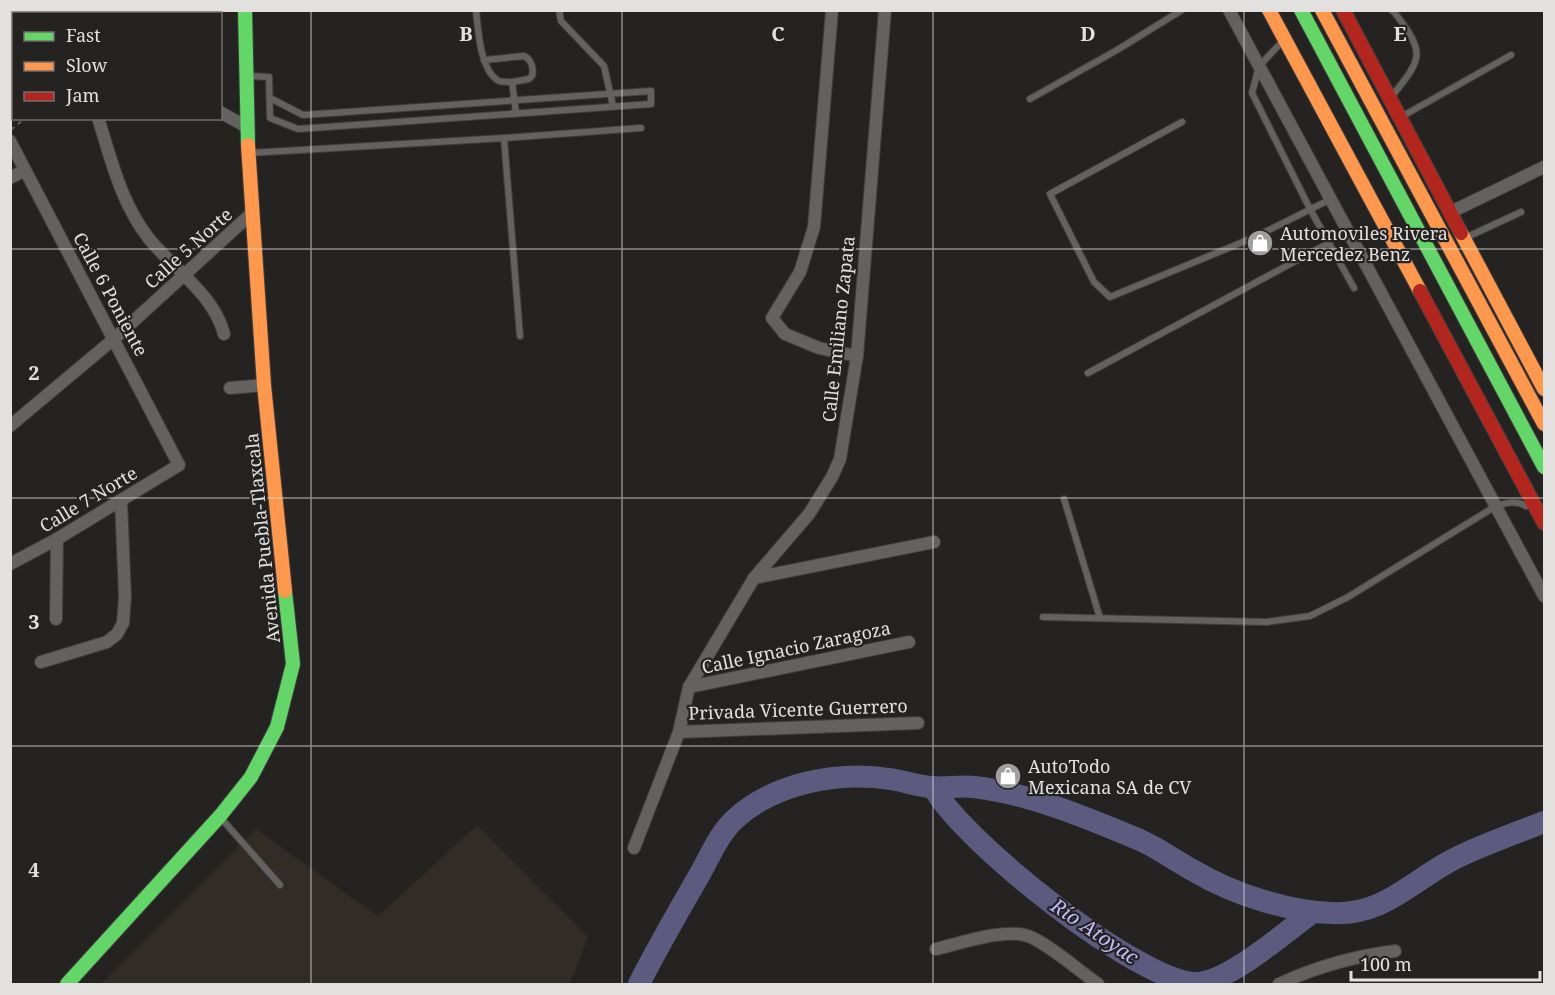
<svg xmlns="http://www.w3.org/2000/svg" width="1555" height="995" font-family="'Noto Serif',serif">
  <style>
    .built { fill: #322c27 }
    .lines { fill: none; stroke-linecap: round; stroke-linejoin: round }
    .river { stroke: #5d5a80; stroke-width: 22 }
    .lane-casing { stroke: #403f3e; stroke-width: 8 }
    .street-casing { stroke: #403f3e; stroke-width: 14 }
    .fast-casing { stroke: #403f3e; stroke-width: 16 }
    .slow-casing { stroke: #403f3e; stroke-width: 16 }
    .jam-casing { stroke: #403f3e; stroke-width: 16 }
    .path { stroke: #5e5d5d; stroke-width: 2; stroke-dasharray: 4.5 4.5; stroke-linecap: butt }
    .lane { stroke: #636261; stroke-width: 6 }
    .street { stroke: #636261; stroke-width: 12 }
    .fast { stroke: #63d668; stroke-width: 14 }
    .slow { stroke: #ff974d; stroke-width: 14 }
    .jam { stroke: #b3261e; stroke-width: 14 }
    .grid { fill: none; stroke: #e2e1e0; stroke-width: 1.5; stroke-opacity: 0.55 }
    .labels { text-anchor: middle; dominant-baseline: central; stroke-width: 4.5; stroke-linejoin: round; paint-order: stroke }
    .poi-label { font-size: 18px; fill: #e2e1e0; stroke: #252321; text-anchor: start }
    .street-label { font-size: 18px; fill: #e2e1e0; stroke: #252321 }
    .water-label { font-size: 20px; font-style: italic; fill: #c0b9fe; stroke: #252321 }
    .grid-label { font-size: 20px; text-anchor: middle; font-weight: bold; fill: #e2e1e0; stroke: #252321; stroke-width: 4.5; stroke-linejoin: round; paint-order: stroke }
  </style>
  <rect width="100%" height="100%" fill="#242322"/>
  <polygon class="built" points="477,825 588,937 570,984 101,984 256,829 378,916"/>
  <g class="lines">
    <g class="river">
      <path d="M934,788c24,49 208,198 264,195 32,-2 87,-51 115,-71"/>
      <path d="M639,984c19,-38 41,-75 62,-112 10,-18 18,-38 34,-53 39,-36 103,-48 155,-40 14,2 27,7 41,8 14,2 28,-2 43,0 54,6 116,32 166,53 20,9 37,22 56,32 37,22 93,40 136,41 54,3 83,-36 128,-57 28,-13 56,-23 84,-34"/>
    </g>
    <defs>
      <g id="lane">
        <path d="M476,10c2,19 4,61 23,71 3,1 9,1 13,1l4,31"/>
        <polyline points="559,10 561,21 604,66 613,106"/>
        <path d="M1391,10l3,2c32,41 29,46 -3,85"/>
        <polyline points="1279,45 1259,66 1252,93 1310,209 1354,288"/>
        <path d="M484,60l40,-4c7,3 10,12 8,20l-3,3 -17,3"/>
        <polyline points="247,76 269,77 270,118 298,129 651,104 651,91 303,115 270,98"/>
        <polyline points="1030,99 1117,50 1182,10"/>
        <polyline points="1401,117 1511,55"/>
        <polyline points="1182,122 1050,194 1094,282 1110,297 1255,237 1331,199"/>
        <polyline points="504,138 641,128"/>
        <polyline points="249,153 504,138 520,336"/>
        <polyline points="1465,238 1521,212"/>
        <polyline points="1088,373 1329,243"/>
        <polyline points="1064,499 1100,618"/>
        <path d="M1043,617l224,5 43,-6 38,-19 148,-91c10,-3 20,-6 30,0"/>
        <polyline points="220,817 280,885"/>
      </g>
      <g id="street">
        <polyline points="36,10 39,14"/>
        <polyline points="832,10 814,227 800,272 772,318 785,334 819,348 857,356"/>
        <polyline points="1229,10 1544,596"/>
        <polyline points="160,14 164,10"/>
        <polyline points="220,112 247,127"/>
        <path d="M99,121c13,42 23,84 51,119 25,30 64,55 74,94"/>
        <polyline points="10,141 179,465 57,539 10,564"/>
        <polyline points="10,178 25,170"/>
        <polyline points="1451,212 1544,167"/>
        <polyline points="230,388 264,385"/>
        <polyline points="10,426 115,338 252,213"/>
        <polyline points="754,578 934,542"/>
        <polyline points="56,619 57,539"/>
        <polyline points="41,662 107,642 117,634 123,623 125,597 121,501"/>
        <polyline points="689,687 909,642"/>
        <polyline points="679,732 918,723"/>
        <polyline points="634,848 679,732 689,687 754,578 809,514 832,477 840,459 857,356 885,10"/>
        <path d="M936,949c25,-6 68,-21 92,-13 18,6 54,37 70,48"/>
        <path d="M1279,984c37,-17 76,-28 116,-33"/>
      </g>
      <g id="fast">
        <polyline points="245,10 248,145"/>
        <polyline points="1301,10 1544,467"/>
        <polyline points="67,984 220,816 251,777 277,727 293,664 285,591"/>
      </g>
      <g id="slow">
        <polyline points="1269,10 1420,291"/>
        <polyline points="1322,10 1544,424"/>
        <polyline points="248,145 264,385 285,591"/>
        <polyline points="1461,233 1544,389"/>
      </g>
      <g id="jam">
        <polyline points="1343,10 1461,233"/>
        <polyline points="1420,291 1544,523"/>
      </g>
    </defs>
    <use href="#lane" class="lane-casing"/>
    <use href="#street" class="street-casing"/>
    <use href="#fast" class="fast-casing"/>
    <use href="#slow" class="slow-casing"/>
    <use href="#jam" class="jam-casing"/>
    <polyline class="path" points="11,130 25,118"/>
    <use href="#lane" class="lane"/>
    <use href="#street" class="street"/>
    <use href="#fast" class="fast"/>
    <use href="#slow" class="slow"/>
    <use href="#jam" class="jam"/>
  </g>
  <path class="grid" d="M311,10v974M622,10v974M933,10v974M1244,10v974M10,249h1534M10,498h1534M10,746h1534"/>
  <defs>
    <symbol id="shop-disc" viewBox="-11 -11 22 22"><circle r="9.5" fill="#a09e9e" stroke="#252321"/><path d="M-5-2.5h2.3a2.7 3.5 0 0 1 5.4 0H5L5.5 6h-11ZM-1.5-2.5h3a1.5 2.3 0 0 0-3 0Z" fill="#fff"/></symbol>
  </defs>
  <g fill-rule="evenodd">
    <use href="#shop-disc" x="1245" y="228" width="30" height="30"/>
    <use href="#shop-disc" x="993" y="761" width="30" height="30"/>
  </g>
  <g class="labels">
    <g class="poi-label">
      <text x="1280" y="233">Automoviles Rivera<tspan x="1280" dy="21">Mercedez Benz</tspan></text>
      <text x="1028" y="766">AutoTodo<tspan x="1028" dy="21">Mexicana SA de CV</tspan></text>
    </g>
    <g class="street-label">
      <text transform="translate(188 248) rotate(-42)">Calle 5 Norte</text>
      <text transform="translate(111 294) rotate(62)">Calle 6 Poniente</text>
      <text transform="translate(838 329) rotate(-84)">Calle Emiliano Zapata</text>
      <text transform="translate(88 499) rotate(-31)">Calle 7 Norte</text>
      <text transform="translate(262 538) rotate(-96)">Avenida Puebla-Tlaxcala</text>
      <text transform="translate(796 647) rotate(-12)">Calle Ignacio Zaragoza</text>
      <text transform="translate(798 709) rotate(-2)">Privada Vicente Guerrero</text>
    </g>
    <g class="water-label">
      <text transform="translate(1095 931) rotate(34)">Río Atoyac</text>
    </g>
  </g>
  <g class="grid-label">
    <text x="466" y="41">B</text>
    <text x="778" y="41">C</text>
    <text x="1088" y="41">D</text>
    <text x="1400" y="41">E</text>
    <text x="34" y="380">2</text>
    <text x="34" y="629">3</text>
    <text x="34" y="877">4</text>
  </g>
  <rect width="1555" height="995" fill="none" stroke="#e2e1e0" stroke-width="24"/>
  <rect x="12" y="12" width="210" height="108" fill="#252321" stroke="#716f6d" stroke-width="1.5"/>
  <rect x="24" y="32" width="30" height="9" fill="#63d668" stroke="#716f6d" stroke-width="1.5"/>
  <text x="66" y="42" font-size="18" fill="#e2e1e0">Fast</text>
  <rect x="24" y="62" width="30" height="9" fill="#ff974d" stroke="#716f6d" stroke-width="1.5"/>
  <text x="66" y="72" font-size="18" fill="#e2e1e0">Slow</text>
  <rect x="24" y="92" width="30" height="9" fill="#b3261e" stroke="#716f6d" stroke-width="1.5"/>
  <text x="66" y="102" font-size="18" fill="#e2e1e0">Jam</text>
  <path d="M1351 971v9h189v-9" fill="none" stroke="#e2e1e0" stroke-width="3"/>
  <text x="1360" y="971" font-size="18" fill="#e2e1e0" stroke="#252321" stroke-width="4.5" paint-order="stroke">100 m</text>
</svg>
